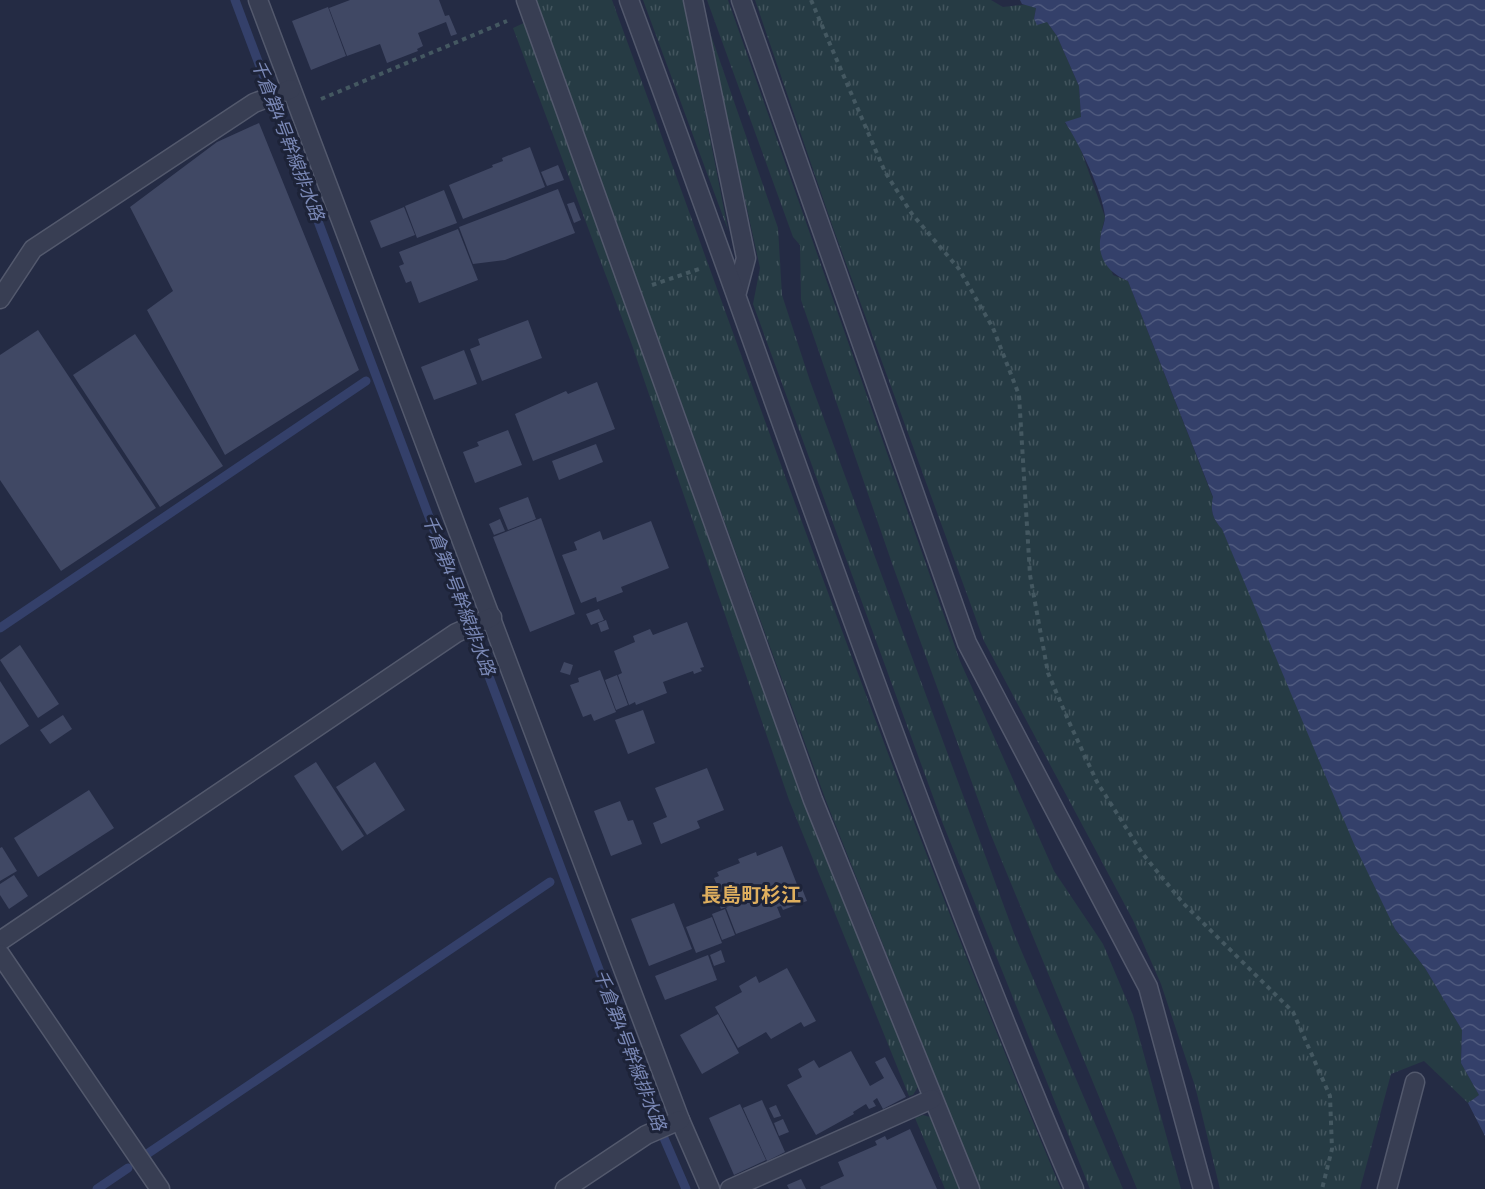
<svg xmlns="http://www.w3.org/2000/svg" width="1485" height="1189" font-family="'Archivo Narrow','Noto Sans JP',sans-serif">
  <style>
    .grass { fill: url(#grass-tufts) }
    .water { fill: url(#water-waves) }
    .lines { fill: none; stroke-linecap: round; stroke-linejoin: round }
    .stream { stroke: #34406a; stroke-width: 9 }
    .building { fill: #404864 }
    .lane-casing { stroke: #53596d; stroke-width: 21 }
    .street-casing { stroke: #53596d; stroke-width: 21 }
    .path { stroke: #445861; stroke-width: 4; stroke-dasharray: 4.5 4.5; stroke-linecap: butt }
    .lane { stroke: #383e53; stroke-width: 18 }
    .street { stroke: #383e53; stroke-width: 18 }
    .labels { text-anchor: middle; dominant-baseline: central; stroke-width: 6; stroke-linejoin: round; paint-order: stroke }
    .water-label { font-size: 18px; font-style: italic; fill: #7b89b7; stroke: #1d2338 }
    .quarter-label { font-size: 20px; font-weight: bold; fill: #dfaf5e; stroke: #1d2338 }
  </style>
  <defs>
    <pattern id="grass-tufts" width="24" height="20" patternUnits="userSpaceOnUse" patternTransform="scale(1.5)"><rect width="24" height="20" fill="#263b44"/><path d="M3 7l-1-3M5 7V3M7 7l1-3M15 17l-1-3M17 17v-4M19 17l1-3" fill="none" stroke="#43555e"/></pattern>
    <pattern id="water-waves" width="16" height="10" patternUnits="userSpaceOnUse" patternTransform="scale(1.5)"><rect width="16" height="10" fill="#34406a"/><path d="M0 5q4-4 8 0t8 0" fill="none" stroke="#4f5a7e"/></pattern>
  </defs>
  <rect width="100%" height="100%" fill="#242b44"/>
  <g class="grass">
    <path d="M535,0h77c146,398 285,799 449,1189h-81l-154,-388z"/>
    <polygon points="643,0 683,0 728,230"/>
    <polygon points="707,0 728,0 960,661 1054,871 1103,944 1133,1015 1181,1189 1137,1189 991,835 894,569 801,300 800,245 793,237"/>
    <path d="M755,0h236l12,7 27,-3 6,4 -2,11 13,3 10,14 22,50 2,32 -16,5 13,19 27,75 -5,21 13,37 15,6 85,217c-3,13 0,21 9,31l173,400 30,39 37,62 -1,33 18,32 -11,8 -44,-42 -33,13 -31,115h-140l-25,-103 -34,-102 -28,-64 -149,-279 -152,-416z"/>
    <polygon points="705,18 778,228 782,295 810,381 1015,936 1123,1189 1090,1189 943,824 753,304 760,268"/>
    <polygon points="526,22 639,343 919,1085 913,1095 909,1096 789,800 632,345 513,28"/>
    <polygon points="923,1115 930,1117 961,1189 945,1189 915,1118"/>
  </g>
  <path class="water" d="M1020,0h465v1136l-17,-33 11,-8 -18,-32 1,-33 -37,-62 -30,-39 -41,-85 -132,-315c-9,-10 -12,-18 -9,-32l-85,-216c-20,-8 -32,-24 -27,-47 1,-5 4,-12 4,-18 -3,-26 -26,-72 -40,-94l16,-5 -2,-31 -22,-50 -10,-14 -10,3 -3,-6 2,-11 -14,-4z"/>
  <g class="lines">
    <g class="stream">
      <polyline points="235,0 651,1108 686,1189"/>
      <polyline points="0,628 366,381"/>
      <polyline points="147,1154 550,882"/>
      <polyline points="97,1189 128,1168"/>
    </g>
  </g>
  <g class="building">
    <polygon points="350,0 439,0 445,16 449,15 457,34 451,36 446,22 418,33 423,46 417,49 418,51 387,63 380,44 347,56 329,8"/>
    <polygon points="328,7 346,56 311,70 292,21"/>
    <polygon points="259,123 359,370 225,455 147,310 173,291 130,207 217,142"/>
    <polygon points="530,147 545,187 463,219 449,185 493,167 492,165 503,161 502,158"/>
    <polygon points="558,165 564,180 547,186 541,172"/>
    <polygon points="558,189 575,233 505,260 473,264 459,227"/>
    <polygon points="444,190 457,223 417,238 405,206"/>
    <polygon points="574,202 581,220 574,223 567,204"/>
    <polygon points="404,207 415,235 381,248 370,221"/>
    <polygon points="458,229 478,280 419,303 411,281 406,283 399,266 404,264 399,252"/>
    <polygon points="528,320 542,358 482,381 470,349 480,345 478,339"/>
    <polygon points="38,330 156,508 61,571 0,480 0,355"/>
    <polygon points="135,334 223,466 160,507 73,375"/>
    <polygon points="464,350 477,384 434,400 421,367"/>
    <polygon points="597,382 615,429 533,461 515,414 566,391 568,394"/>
    <polygon points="508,430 522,465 475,483 463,452 479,446 477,442"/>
    <polygon points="596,444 603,462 559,480 552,461"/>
    <polygon points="528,497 536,519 508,530 499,508"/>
    <polygon points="541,518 575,614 530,632 493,537"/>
    <polygon points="500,519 505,531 494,535 489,524"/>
    <polygon points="651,521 669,568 621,587 623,592 597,602 596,597 581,603 562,555 577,550 574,542 600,531 603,540"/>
    <polygon points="599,609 604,620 591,625 586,614"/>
    <polygon points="606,620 609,629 601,632 598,623"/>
    <polygon points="687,622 704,667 700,668 702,671 694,674 693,671 663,682 667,693 636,705 635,702 629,705 618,675 622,673 614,651 635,642 633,636 650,629 653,635"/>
    <polygon points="20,645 59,704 38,718 0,660"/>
    <polygon points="564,662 573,665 570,675 560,672"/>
    <polygon points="600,670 616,712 594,721 591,714 583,717 570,685 579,682 578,678"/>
    <polygon points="617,675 628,705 616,710 605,680"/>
    <polygon points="0,681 29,726 0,745"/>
    <polygon points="643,710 655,743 628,754 615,720"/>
    <polygon points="63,715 72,729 50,744 40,730"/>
    <polygon points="316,762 364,836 342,851 294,776"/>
    <polygon points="375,762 405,810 367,835 336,787"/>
    <polygon points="707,768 724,810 697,821 700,828 661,844 653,823 667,817 655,788"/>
    <polygon points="89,790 114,828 38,877 14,838"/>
    <polygon points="620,801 628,821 633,820 642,844 611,856 594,811"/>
    <polygon points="782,846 798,887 801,886 807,901 783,910 781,906 777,907 781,917 736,934 726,908 729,906 721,909 715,894 720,892 714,878 719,876 717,872 740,863 738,859 756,852 757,856"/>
    <polygon points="2,847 17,871 0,881 0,848"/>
    <polygon points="14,875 28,896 9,909 0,895 0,884"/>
    <polygon points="674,903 692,949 649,966 631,919"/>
    <polygon points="725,909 735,935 722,940 712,914"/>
    <polygon points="712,917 722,943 696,953 686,927"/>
    <polygon points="721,950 725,962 714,966 710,955"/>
    <polygon points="708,955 717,980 665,1000 655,976"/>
    <polygon points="787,968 816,1021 804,1027 801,1022 771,1039 766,1032 738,1048 715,1007 742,992 739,986 756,976 759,983"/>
    <polygon points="718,1014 739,1053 702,1074 680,1035"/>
    <polygon points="851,1051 870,1086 884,1078 875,1062 885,1057 906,1097 883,1109 877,1098 873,1101 876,1106 869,1109 866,1104 853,1112 854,1114 816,1135 787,1085 802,1077 798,1069 814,1060 819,1068"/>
    <polygon points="762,1100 785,1152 767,1161 743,1108"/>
    <polygon points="740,1104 766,1160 734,1175 709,1118"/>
    <polygon points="776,1105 781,1116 774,1118 769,1108"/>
    <polygon points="783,1119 789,1132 779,1136 774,1123"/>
    <polygon points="910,1129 937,1189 821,1189 820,1187 844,1176 838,1162 877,1145 875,1141 885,1136 887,1140"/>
    <polygon points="801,1179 806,1189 789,1189 787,1185"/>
  </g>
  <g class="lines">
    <defs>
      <g id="lane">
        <polyline points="693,0 746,258 737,292"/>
        <polyline points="741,0 967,643 1148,987 1203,1189"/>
        <polyline points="1387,1189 1415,1082"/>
      </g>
      <g id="street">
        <polyline points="258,0 680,1120 710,1189"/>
        <polyline points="526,0 813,800 970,1189"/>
        <path d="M629,0c147,397 279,800 445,1189"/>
        <polyline points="0,299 33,249 254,103 291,89"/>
        <polyline points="0,941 456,633 492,617"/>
        <polyline points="0,954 160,1189"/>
        <polyline points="565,1189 646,1135 680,1120"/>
        <polyline points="730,1189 932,1099"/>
      </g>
    </defs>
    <use href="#lane" class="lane-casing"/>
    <use href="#street" class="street-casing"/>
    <g class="path">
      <polyline points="811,0 885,172 912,214 959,269 993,328 1019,395 1030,575 1048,673 1069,722 1097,782 1142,853 1183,903 1293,1012 1330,1096 1332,1149 1322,1189"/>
      <polyline points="321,99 507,21"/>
      <polyline points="652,285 702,268"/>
    </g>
    <use href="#lane" class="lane"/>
    <use href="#street" class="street"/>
  </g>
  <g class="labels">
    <g class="water-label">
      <text transform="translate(288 140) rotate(69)">千倉第4号幹線排水路</text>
      <text transform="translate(459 595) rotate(69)">千倉第4号幹線排水路</text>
      <text transform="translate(630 1050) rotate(69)">千倉第4号幹線排水路</text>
    </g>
    <g class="quarter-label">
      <text x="751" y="894">長島町杉江</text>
    </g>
  </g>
</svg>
